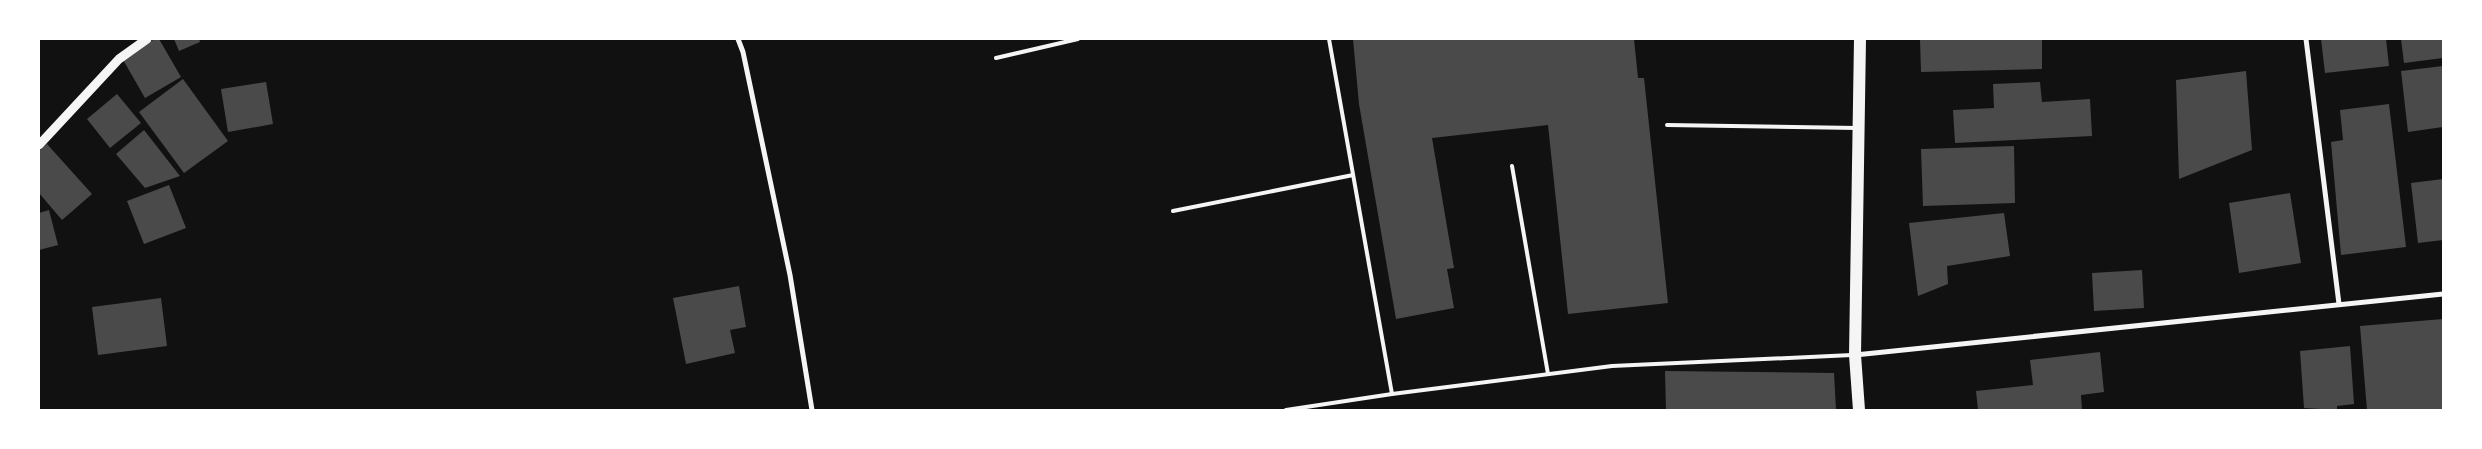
<svg xmlns="http://www.w3.org/2000/svg" width="2482" height="449" font-family="Merriweather,serif">
  <style>
    .building { fill: #4a4a4a }
    .lines { fill: none; stroke-linecap: round; stroke-linejoin: round }
    .service { stroke: #f5f5f5; stroke-width: 4 }
    .minor { stroke: #f5f5f5; stroke-width: 5 }
    .tertiary { stroke: #f5f5f5; stroke-width: 9 }
    .primary { stroke: #f5f5f5; stroke-width: 12 }
  </style>
  <rect width="100%" height="100%" fill="#111"/>
  <g class="building">
    <polygon points="155,39 159,39 181,77 145,98 122,58"/>
    <polygon points="174,39 199,39 200,42 179,51"/>
    <polygon points="1353,39 1634,39 1638,78 1644,78 1668,303 1568,314 1548,125 1432,138 1454,268 1447,269 1454,308 1396,319 1359,104"/>
    <polygon points="1920,39 2042,39 2042,69 1921,72"/>
    <polygon points="2321,39 2386,39 2389,66 2325,73"/>
    <polygon points="2401,39 2443,39 2443,58 2404,63"/>
    <polygon points="2443,66 2443,127 2408,132 2401,71"/>
    <polygon points="2246,71 2252,150 2179,179 2176,80"/>
    <polygon points="183,79 228,141 184,173 139,112"/>
    <polygon points="266,82 273,124 228,132 221,89"/>
    <polygon points="2040,82 2042,102 2090,99 2092,136 1955,143 1953,110 1994,108 1993,84"/>
    <polygon points="117,94 141,123 110,148 87,119"/>
    <polygon points="2389,104 2406,247 2341,255 2331,142 2343,140 2340,110"/>
    <polygon points="144,130 180,176 145,188 116,154"/>
    <polygon points="47,144 92,194 62,220 39,193 39,151"/>
    <polygon points="2014,146 2015,203 1923,206 1921,149"/>
    <polygon points="2443,179 2443,240 2418,243 2411,183"/>
    <polygon points="169,185 186,228 144,244 127,201"/>
    <polygon points="2290,193 2301,263 2239,273 2229,203"/>
    <polygon points="49,210 58,245 39,250 39,213"/>
    <polygon points="2004,213 2010,256 1947,266 1948,284 1918,296 1909,223"/>
    <polygon points="2142,270 2144,308 2094,311 2092,273"/>
    <polygon points="739,286 746,327 730,330 735,353 686,364 673,298"/>
    <polygon points="161,298 167,346 98,355 92,307"/>
    <polygon points="2443,319 2443,410 2367,410 2360,326"/>
    <polygon points="2350,346 2354,404 2337,406 2337,410 2304,408 2300,351"/>
    <polygon points="2100,352 2104,392 2081,395 2082,410 1978,410 1976,391 2033,385 2030,360"/>
    <polygon points="1665,371 1834,373 1836,410 1666,410"/>
  </g>
  <g class="lines">
    <g class="service">
      <polyline points="1329,39 1392,394"/>
      <polyline points="996,58 1078,39"/>
      <polyline points="1667,125 1857,128"/>
      <polyline points="1512,166 1548,374"/>
      <polyline points="1173,211 1353,175"/>
      <polyline points="1286,410 1392,394 1612,366 1852,355"/>
    </g>
    <g class="minor">
      <polyline points="738,39 743,52 790,275 812,410"/>
      <polyline points="2306,39 2339,304"/>
      <polyline points="1855,355 2443,294"/>
    </g>
    <polyline class="tertiary" points="39,145 119,59 147,39"/>
    <polyline class="primary" points="1859,410 1855,355 1860,39"/>
  </g>
  <rect width="2482" height="449" fill="none" stroke="#ffffff" stroke-width="80"/>
</svg>
